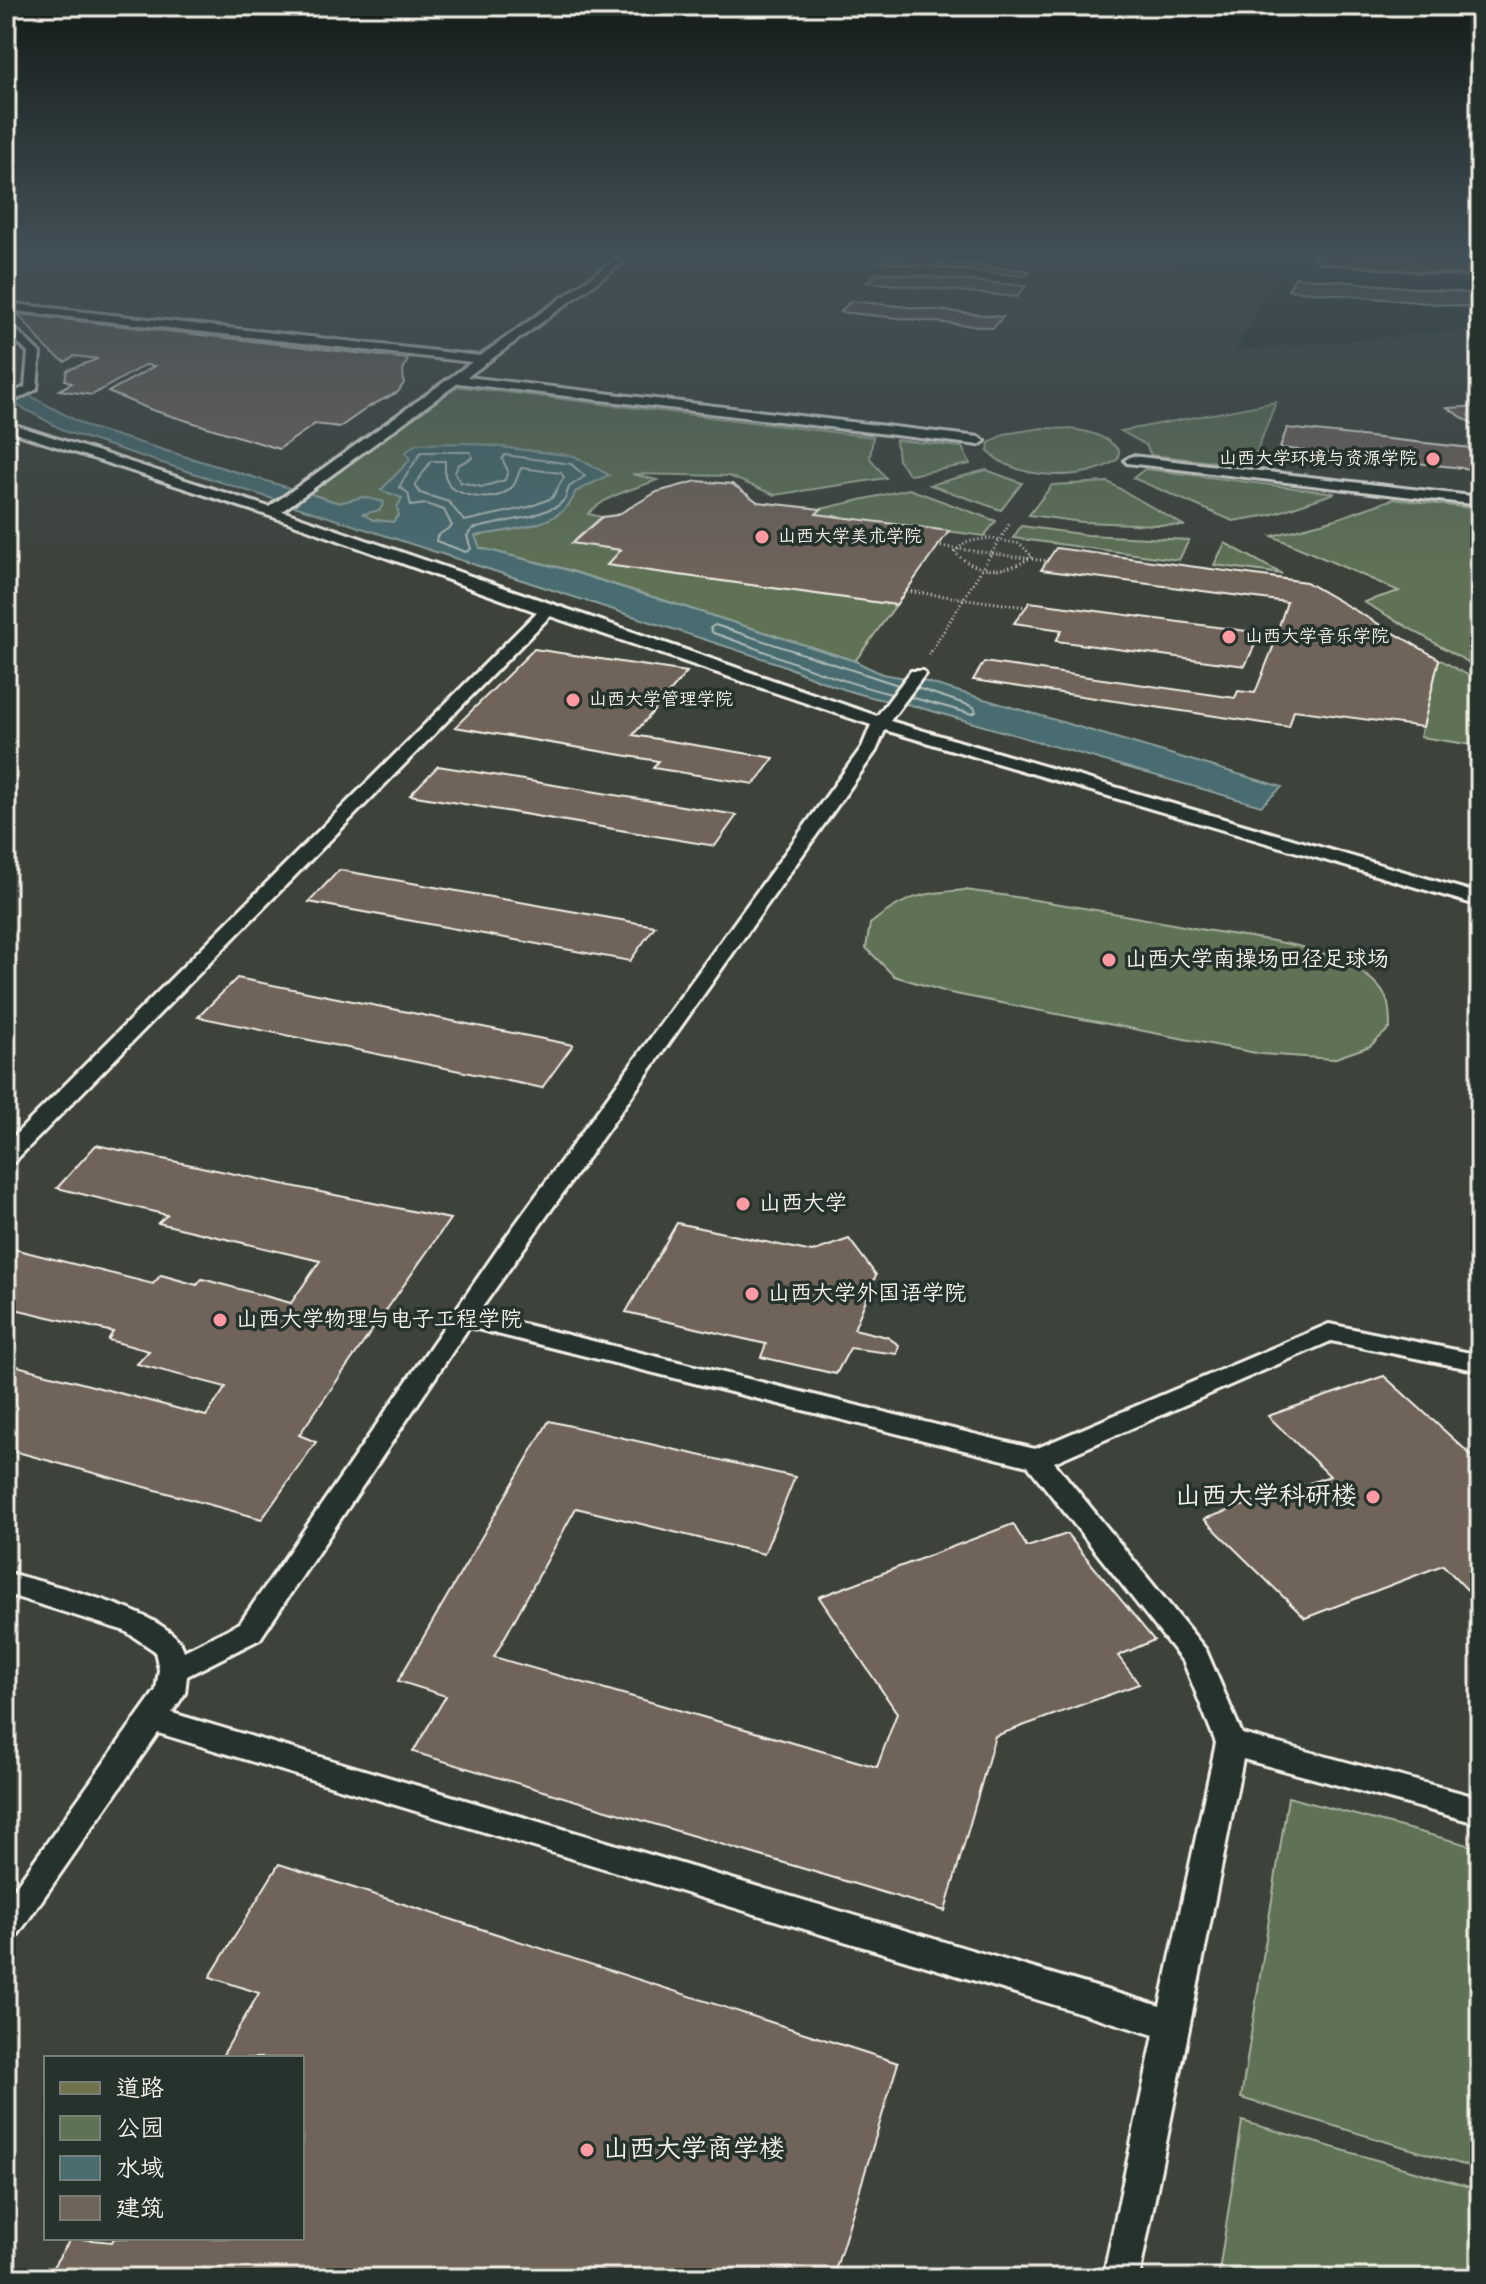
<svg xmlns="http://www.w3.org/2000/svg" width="1486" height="2284" font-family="Kalam,'LXGW WenKai TC',sans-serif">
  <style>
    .built { fill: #3c423a; fill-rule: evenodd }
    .green { fill: #5e7256; stroke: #a9b29f; stroke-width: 2 }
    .water { fill: #496c6f; stroke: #8da19f; stroke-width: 2 }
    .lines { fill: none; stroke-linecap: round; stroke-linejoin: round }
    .shore { stroke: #b0bcb8; stroke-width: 2 }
    .building { fill: #6f645a; stroke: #f4f1e8; stroke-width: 2 }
    .service-casing { stroke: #f4f1e8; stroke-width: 6 }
    .primary-casing { stroke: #f4f1e8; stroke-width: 6 }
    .trunk-casing { stroke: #f4f1e8; stroke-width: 6 }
    .path { stroke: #f4f1e8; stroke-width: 3; stroke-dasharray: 1 3; stroke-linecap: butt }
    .service { fill: #26332d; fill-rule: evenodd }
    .primary { fill: #70704a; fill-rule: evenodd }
    .trunk { fill: #70704a; fill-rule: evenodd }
    .path-bridge { stroke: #f4f1e8; stroke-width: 3; stroke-dasharray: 1 3; stroke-linecap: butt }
    .poi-dot { fill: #ff9aa2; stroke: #26332d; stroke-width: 3 }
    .labels { text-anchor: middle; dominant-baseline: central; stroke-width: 7; stroke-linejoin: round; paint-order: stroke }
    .far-poi-label { font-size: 18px; fill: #f4f1e8; stroke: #26332d; text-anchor: start }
    .poi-label { font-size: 22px; fill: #f4f1e8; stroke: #26332d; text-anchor: start }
    .near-poi-label { font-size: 26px; fill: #f4f1e8; stroke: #26332d; text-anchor: end }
  </style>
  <rect width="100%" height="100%" fill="#26332d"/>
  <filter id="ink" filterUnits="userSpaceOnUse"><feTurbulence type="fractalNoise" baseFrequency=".0125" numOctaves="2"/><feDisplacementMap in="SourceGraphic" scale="16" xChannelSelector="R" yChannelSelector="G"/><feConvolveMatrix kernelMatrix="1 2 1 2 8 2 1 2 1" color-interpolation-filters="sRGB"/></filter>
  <g filter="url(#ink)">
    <path class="built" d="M6,256h1049l221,19 -40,75 244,-21v1949h-1474zM46,2058h256v180h-256z"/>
    <g class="green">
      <path d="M453,386l420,51 -3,21 16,20 -111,17 -46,-19 -97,-2 25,6c-25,10 -50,14 -69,34l14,3 -29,26 48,7 -13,15 288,40 -41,56 -290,-92 -85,-21 -6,-12 61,-12 40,-32 33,-17 -34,-19 -107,-13 -57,17 -29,30 22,8 -3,17 -7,7 -20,-2 -12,-6 2,-17 -24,6 -31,-10z"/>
      <polygon points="1276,402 1251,466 1151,455 1146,445 1121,431"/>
      <path d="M1042,428c26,0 60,1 77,23l-1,8c-31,23 -103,22 -130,-8l1,-8 15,-9z"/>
      <polygon points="896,440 962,447 970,464 910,475 898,460"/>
      <polygon points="1145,469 1335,493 1270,515 1233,521 1133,478"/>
      <polygon points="986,470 1022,483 1001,510 930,485"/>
      <polygon points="1108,482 1185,526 1082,522 1029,515 1052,485"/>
      <polygon points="909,489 996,521 984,536 816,514 821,509"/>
      <polygon points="1393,499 1480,509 1480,669 1364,602 1399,591 1272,536 1336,519"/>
      <polygon points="1021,526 1087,535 1189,540 1179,560 1013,538"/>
      <polygon points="1225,543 1282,574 1214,565"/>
      <polygon points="1439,659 1480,682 1480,746 1420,737"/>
      <path d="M965,890c79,10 156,24 234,39 55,10 128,13 173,51 17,15 18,27 18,48l-20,18 -37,13 -72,-5 -311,-61 -56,-17 -28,-28 4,-24c35,-28 51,-31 95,-34z"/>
      <polygon points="1288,1797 1480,1848 1480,2170 1241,2098"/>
      <polygon points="1242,2121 1480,2190 1480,2278 1218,2278"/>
    </g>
    <path class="water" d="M6,383l82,44 251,76 24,-6 21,5 -4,8 -17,4 10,6 20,2 6,-7 -2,-8 5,-9 -21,-8 29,-30 -4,-8 10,-8 51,-1 107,13 35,19 -34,17c-7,34 -71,39 -100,44l5,12 84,21 291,92 27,13 41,7 359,106 -21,19 -350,-101c-48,-7 -83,-20 -128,-40l-716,-233 -61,-33z"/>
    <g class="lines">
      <g class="shore">
        <polygon points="421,452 471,452 472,458 458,465 455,473 460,482 482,487 505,480 508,471 502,459 505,455 571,464 585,476 569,487 565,499 558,506 532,516 472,529 467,536 471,549 466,552 436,541 437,536 452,526 444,510 426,504 411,506 408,493 399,487"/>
        <path d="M431,461h14v15l5,11c17,11 47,17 63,-1 4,-5 5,-12 8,-18l40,5 3,4 -12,21 -23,9 -65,14 -15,-19 -29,-9 -5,-8z"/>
        <path d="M891,694c-61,-15 -118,-41 -178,-61l-3,-5 5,-3 183,60"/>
        <polyline points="910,697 972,714 976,712 974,707 917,688"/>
      </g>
    </g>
    <g class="building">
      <polygon points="886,256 899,256 897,258 1031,271 1026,276 879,262"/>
      <polygon points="878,272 1026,286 1017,297 867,282"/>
      <polygon points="1295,277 1480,294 1480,308 1288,290"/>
      <polygon points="851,301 1003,317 993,328 840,312"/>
      <polygon points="18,314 408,359 403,370 404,383 398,392 370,406 340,427 315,424 279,449 152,410 108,392 155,366 145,365 92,395 59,390 72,383 65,380 67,370 98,359 74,356 65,362 48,350"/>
      <polygon points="1480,406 1480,429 1448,408"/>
      <polygon points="1287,428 1480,449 1480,470 1280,448"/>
      <polygon points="697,481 732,484 758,502 821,509 816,514 949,531 896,605 607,565 621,550 572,543 602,517 617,515 657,492"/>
      <polygon points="1056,548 1306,582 1439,659 1423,727 1294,710 1289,727 973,680 984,662 1235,698 1238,691 1255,693 1275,642 1257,640 1245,666 1056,641 1062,630 1014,623 1030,602 1276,635 1287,602 1041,570"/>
      <polygon points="534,649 687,672 633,735 774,758 754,784 653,768 658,761 455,727"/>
      <polygon points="438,766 737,815 715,846 410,795"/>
      <polygon points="339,870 655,926 630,961 309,902"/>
      <polygon points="237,978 573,1045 542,1088 198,1017"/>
      <polygon points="96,1145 450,1219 299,1435 316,1442 262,1519 6,1449 6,1363 206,1416 226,1387 137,1364 149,1351 108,1340 113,1332 6,1307 6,1247 153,1284 161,1275 197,1285 202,1279 291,1303 320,1261 158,1223 167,1215 57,1188"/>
      <polygon points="677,1223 812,1252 849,1239 876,1275 854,1329 887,1337 899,1345 897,1354 850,1348 836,1374 761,1357 766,1344 626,1312"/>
      <polygon points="1384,1376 1480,1463 1480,1603 1443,1565 1305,1618 1204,1519 1330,1476 1268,1416"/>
      <polygon points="549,1421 795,1477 764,1554 576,1508 494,1657 877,1767 897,1713 819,1597 1013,1524 1027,1547 1067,1534 1154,1640 1118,1656 1139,1684 995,1736 945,1911 413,1752 446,1696 398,1681"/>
      <polygon points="279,1864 898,2063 833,2278 46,2278 71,2238 112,2242 114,2238 302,2238 302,2058 221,2058 259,1993 210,1977"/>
    </g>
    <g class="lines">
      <defs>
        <g id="service">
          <path d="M621,256h11l-165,121 512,60 6,4 -6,4 -521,-62 -176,128 595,205 34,-45h12l2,3 -35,47 590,173v12l-595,-176 -9,21 -398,562 557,136 294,-125 151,31v16l-149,-30 -277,121 152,188 36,84 238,64v26l-237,-65 -104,519h-36l51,-243 -996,-302 -141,203 -11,4v-40l150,-210 3,-20 -4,-19 -30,-20 -119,-37v-22c38,12 169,39 178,79l56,-28 266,-386 356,-490 9,-22 -321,-109 -536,546 -8,2v-20l531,-532 -249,-90 -282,-92v-8l263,85 203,-145 -456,-51 -10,4v-8l8,-3 466,52zM469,1327l559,139 156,197 32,80 -56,263 -988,-293 13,-20 2,-17 73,-37z"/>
          <polygon points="6,320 40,353 37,389 6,405 6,396 25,387 28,353 6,330"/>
          <polygon points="1132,456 1480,497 1480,505 1127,463 1125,460"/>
        </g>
        <polygon id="primary" points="1312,256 1390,256 1480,264 1480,276 1322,262"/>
        <polygon id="trunk" points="1370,256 1480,256 1480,267 1429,263 1427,269 1420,271 1373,260"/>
      </defs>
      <use href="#service" class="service-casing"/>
      <use href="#primary" class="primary-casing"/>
      <use href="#trunk" class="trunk-casing"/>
      <g class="path">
        <polyline points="1233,256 1296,261"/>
        <polyline points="929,655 1010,523"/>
      </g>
      <use href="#service" class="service"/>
      <use href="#primary" class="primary"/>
      <use href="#trunk" class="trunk"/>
      <g class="path-bridge">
        <path d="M990,538l30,6 12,12c-22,18 -58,18 -77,-4l10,-10z"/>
        <polyline points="937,546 1047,561"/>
        <polyline points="907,591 1026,607"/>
      </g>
    </g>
  </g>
  <linearGradient id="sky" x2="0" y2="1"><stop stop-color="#151c19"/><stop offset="0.44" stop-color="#415057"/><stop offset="1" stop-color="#415057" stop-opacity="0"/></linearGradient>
  <rect width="1486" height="576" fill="url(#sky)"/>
  <g class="poi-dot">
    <circle cx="1433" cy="459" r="8"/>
    <circle cx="762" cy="537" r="8"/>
    <circle cx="1229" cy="637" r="8"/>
    <circle cx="573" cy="700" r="8"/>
    <circle cx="1109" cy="960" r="8"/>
    <circle cx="743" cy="1204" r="8"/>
    <circle cx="752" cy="1294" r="8"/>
    <circle cx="220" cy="1320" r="8"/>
    <circle cx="1373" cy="1497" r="8"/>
    <circle cx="587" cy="2150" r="8"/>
  </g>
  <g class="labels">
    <g class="far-poi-label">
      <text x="1417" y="459" text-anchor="end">山西大学环境与资源学院</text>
      <text x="778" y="537">山西大学美术学院</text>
      <text x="1245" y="637">山西大学音乐学院</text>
      <text x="589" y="700">山西大学管理学院</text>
    </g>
    <g class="poi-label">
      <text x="1125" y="960">山西大学南操场田径足球场</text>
      <text x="759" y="1204">山西大学</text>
      <text x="768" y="1294">山西大学外国语学院</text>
      <text x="236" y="1320">山西大学物理与电子工程学院</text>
    </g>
    <g class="near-poi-label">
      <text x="1357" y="1497">山西大学科研楼</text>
      <text x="603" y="2150" text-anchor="start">山西大学商学楼</text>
    </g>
  </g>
  <rect width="1486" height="2284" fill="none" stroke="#26332d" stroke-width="32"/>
  <rect x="16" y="16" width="1454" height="2252" fill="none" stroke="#f4f1e8" stroke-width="3" filter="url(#ink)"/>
  <rect x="44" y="2056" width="260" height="184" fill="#26332d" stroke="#787f78" stroke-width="2"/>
  <rect x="60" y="2082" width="40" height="12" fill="#70704a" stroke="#787f78" stroke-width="2"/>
  <text x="116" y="2096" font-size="24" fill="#f4f1e8">道路</text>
  <rect x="60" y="2116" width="40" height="24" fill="#5e7256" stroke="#787f78" stroke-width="2"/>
  <text x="116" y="2136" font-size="24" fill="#f4f1e8">公园</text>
  <rect x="60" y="2156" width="40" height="24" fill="#496c6f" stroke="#787f78" stroke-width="2"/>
  <text x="116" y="2176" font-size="24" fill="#f4f1e8">水域</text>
  <rect x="60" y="2196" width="40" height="24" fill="#6f645a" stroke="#787f78" stroke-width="2"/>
  <text x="116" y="2216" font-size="24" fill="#f4f1e8">建筑</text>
</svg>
